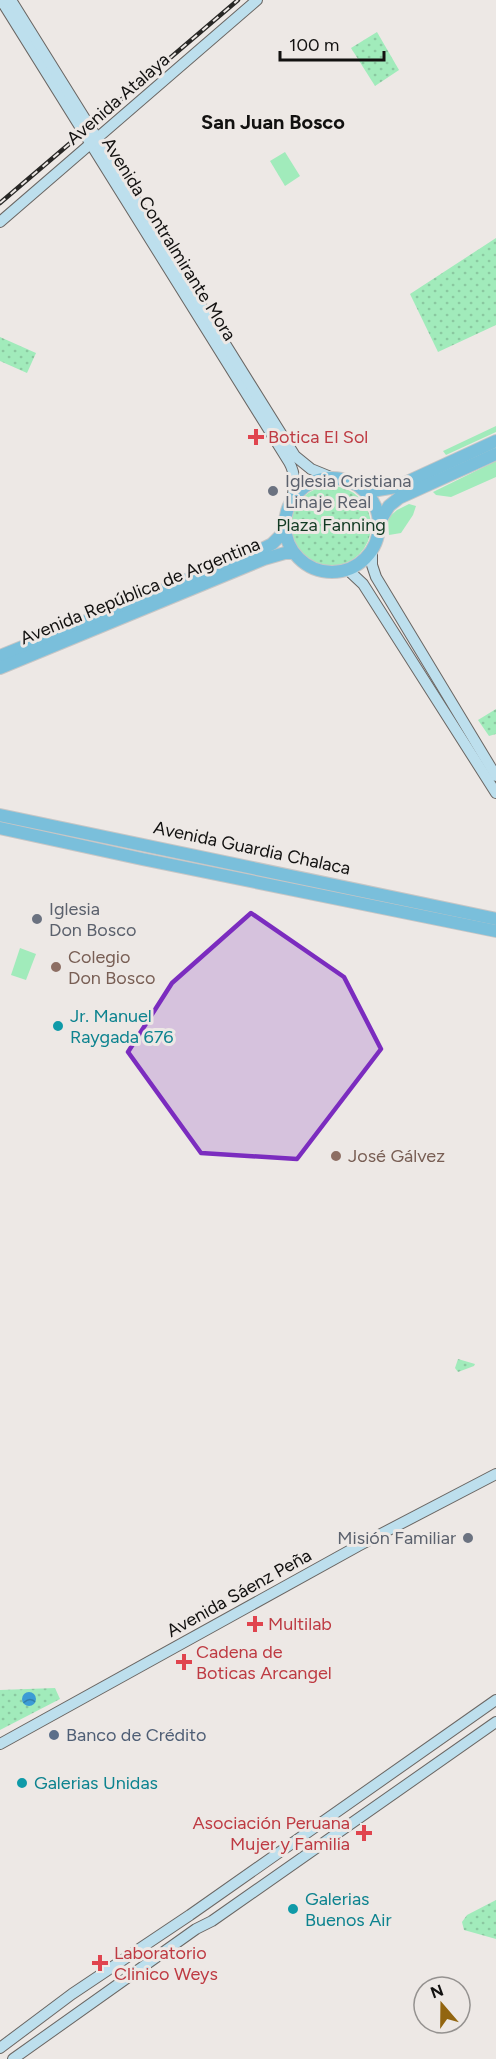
<svg xmlns="http://www.w3.org/2000/svg" width="496" height="2059" font-family="Figtree,sans-serif">
  <style>
    .grass { fill: #a1ebbb }
    .park { fill: url(#park-dots) }
    .water { fill: url(#water-waves) }
    .lines { fill: none; stroke-linecap: round; stroke-linejoin: round }
    .secondary-casing { stroke: #6a6663; stroke-width: 12 }
    .primary-casing { stroke: #c6c6c6; stroke-width: 14 }
    .secondary { stroke: #bddfed; stroke-width: 10 }
    .primary { stroke: #7abfdb; stroke-width: 12 }
    .rail-casing { stroke: #282725; stroke-width: 4.5 }
    .rail { stroke: #ede8e5; stroke-width: 2; stroke-dasharray: 7; stroke-linecap: butt }
    .marked { fill: #7b2cbf; fill-opacity: 0.2; stroke: #7b2cbf; stroke-width: 4.5; stroke-linejoin: round }
    .health-dot { fill: #e0444e; stroke: #ede8e5; stroke-width: 2 }
    .worship-dot { fill: #6b7280; stroke: #ede8e5; stroke-width: 2 }
    .education-dot { fill: #8d6e63; stroke: #ede8e5; stroke-width: 2 }
    .culture-dot { fill: #0f9aa8; stroke: #ede8e5; stroke-width: 2 }
    .service-dot { fill: #5c6f8a; stroke: #ede8e5; stroke-width: 2 }
    .labels { text-anchor: middle; dominant-baseline: central; stroke-width: 6; stroke-linejoin: round; paint-order: stroke }
    .street-label { font-size: 18px; fill: #121110; stroke: #ede8e5 }
    .health-label { font-size: 18px; fill: #be3a42; stroke: #ede8e5; text-anchor: start }
    .worship-label { font-size: 18px; fill: #5b616d; stroke: #ede8e5; text-anchor: start }
    .park-label { font-size: 18px; fill: #123a23; stroke: #ede8e5 }
    .education-label { font-size: 18px; fill: #785e54; stroke: #ede8e5; text-anchor: start }
    .culture-label { font-size: 18px; fill: #0d838f; stroke: #ede8e5; text-anchor: start }
    .service-label { font-size: 18px; fill: #4e5e75; stroke: #ede8e5; text-anchor: start }
    .neighbourhood-label { font-size: 20px; font-weight: bold; fill: #121110; stroke: #ede8e5 }
  </style>
  <defs>
    <pattern id="park-dots" width="8" height="8" patternUnits="userSpaceOnUse" patternTransform="scale(1.5)"><rect width="8" height="8" fill="#a1ebbb"/><path d="M2 2h.1M6 6h.1" fill="none" stroke="#8ac8a0" stroke-width="1.8" stroke-linecap="round"/></pattern>
    <pattern id="water-waves" width="16" height="10" patternUnits="userSpaceOnUse" patternTransform="scale(1.5)"><rect width="16" height="10" fill="#3c9cd5"/><path d="M0 5q4-4 8 0t8 0" fill="none" stroke="#317eab"/></pattern>
  </defs>
  <rect width="100%" height="100%" fill="#ede8e5"/>
  <g class="grass">
    <polygon points="285,152 300,176 285,186 270,161"/>
    <polygon points="496,426 496,432 446,455 443,451"/>
    <polygon points="496,461 496,477 451,497 436,495 433,492"/>
    <polygon points="409,504 416,506 413,515 401,533 389,535 388,518 397,510"/>
    <polygon points="20,948 36,954 26,980 11,975"/>
  </g>
  <g class="park">
    <polygon points="377,32 399,70 375,86 351,48"/>
    <polygon points="496,238 496,325 438,352 410,294"/>
    <polygon points="0,337 36,353 27,373 0,361"/>
    <circle cx="331" cy="526" r="40"/>
    <polygon points="496,709 496,734 489,736 478,720"/>
    <polygon points="458,1359 475,1364 474,1366 458,1372 455,1368"/>
    <polygon points="55,1688 60,1699 0,1730 0,1690"/>
    <polygon points="496,1900 496,1939 464,1930 462,1922 467,1915"/>
  </g>
  <circle class="water" cx="29" cy="1699" r="7"/>
  <g class="lines">
    <defs>
      <g id="secondary">
        <path d="M1,0l288,462c7,13 6,23 3,37"/>
        <polyline points="11,0 295,456 311,469 333,478"/>
        <polyline points="0,222 257,0"/>
        <polyline points="372,549 372,565 376,577 496,776"/>
        <polyline points="347,569 363,584 496,793"/>
        <polyline points="0,1744 358,1546 496,1474"/>
        <polyline points="0,2048 72,1994 190,1915 496,1700"/>
        <polyline points="13,2059 196,1929 212,1921 496,1722"/>
      </g>
      <g id="primary">
        <circle cx="332" cy="525" r="47"/>
        <polyline points="361,488 372,491 396,487 496,441"/>
        <polyline points="378,524 389,506 399,498 496,454"/>
        <polyline points="0,656 260,550 272,544 285,531"/>
        <polyline points="0,668 264,559 285,553 294,553"/>
        <polyline points="0,815 496,919"/>
        <polyline points="0,828 142,859 496,931"/>
      </g>
    </defs>
    <use href="#secondary" class="secondary-casing"/>
    <use href="#primary" class="primary-casing"/>
    <use href="#secondary" class="secondary"/>
    <use href="#primary" class="primary"/>
    <defs>
      <polyline id="rail" points="0,203 238,0"/>
    </defs>
    <use href="#rail" class="rail-casing"/>
    <use href="#rail" class="rail"/>
  </g>
  <path class="marked" d="M251,913l93,64 37,72 -84,110 -96,-6 -73,-101 44,-69z"/>
  <g class="health-dot">
    <path d="M253 428h6v6h6v6h-6v6h-6v-6h-6v-6h6z"/>
    <path d="M252 1615h6v6h6v6h-6v6h-6v-6h-6v-6h6z"/>
    <path d="M181 1653h6v6h6v6h-6v6h-6v-6h-6v-6h6z"/>
    <path d="M361 1824h6v6h6v6h-6v6h-6v-6h-6v-6h6z"/>
    <path d="M97 1954h6v6h6v6h-6v6h-6v-6h-6v-6h6z"/>
  </g>
  <g class="worship-dot">
    <circle cx="273" cy="491" r="6"/>
    <circle cx="37" cy="919" r="6"/>
    <circle cx="468" cy="1538" r="6"/>
  </g>
  <g class="education-dot">
    <circle cx="56" cy="967" r="6"/>
    <circle cx="336" cy="1156" r="6"/>
  </g>
  <g class="culture-dot">
    <circle cx="58" cy="1026" r="6"/>
    <circle cx="22" cy="1783" r="6"/>
    <circle cx="293" cy="1909" r="6"/>
  </g>
  <circle class="service-dot" cx="54" cy="1735" r="6"/>
  <g class="labels">
    <g class="street-label">
      <text transform="translate(118 99) rotate(-41)">Avenida Atalaya</text>
      <text transform="translate(169 239) rotate(58)">Avenida Contralmirante Mora</text>
      <text transform="translate(140 591) rotate(-22)">Avenida República de Argentina</text>
      <text transform="translate(252 848) rotate(12)">Avenida Guardia Chalaca</text>
      <text transform="translate(239 1593) rotate(-29)">Avenida Sáenz Peña</text>
    </g>
    <g class="health-label">
      <text x="268" y="437">Botica El Sol</text>
      <text x="268" y="1624">Multilab</text>
      <text x="196" y="1652">Cadena de<tspan x="196" dy="21">Boticas Arcangel</tspan></text>
      <text x="350" y="1823" text-anchor="end">Asociación Peruana<tspan x="350" dy="21">Mujer y Familia</tspan></text>
      <text x="114" y="1953">Laboratorio<tspan x="114" dy="21">Clinico Weys</tspan></text>
    </g>
    <g class="worship-label">
      <text x="285" y="481">Iglesia Cristiana<tspan x="285" dy="21">Linaje Real</tspan></text>
      <text x="49" y="909">Iglesia<tspan x="49" dy="21">Don Bosco</tspan></text>
      <text x="456" y="1538" text-anchor="end">Misión Familiar</text>
    </g>
    <g class="park-label">
      <text x="331" y="525">Plaza Fanning</text>
    </g>
    <g class="education-label">
      <text x="68" y="957">Colegio<tspan x="68" dy="21">Don Bosco</tspan></text>
      <text x="348" y="1156">José Gálvez</text>
    </g>
    <g class="culture-label">
      <text x="70" y="1016">Jr. Manuel<tspan x="70" dy="21">Raygada 676</tspan></text>
      <text x="34" y="1783">Galerias Unidas</text>
      <text x="305" y="1899">Galerias<tspan x="305" dy="21">Buenos Air</tspan></text>
    </g>
    <g class="service-label">
      <text x="66" y="1735">Banco de Crédito</text>
    </g>
    <g class="neighbourhood-label">
      <text x="273" y="122">San Juan Bosco</text>
    </g>
  </g>
  <g transform="translate(442 2005) rotate(340)"><circle r="28" fill="#ede8e5" stroke="#959290" stroke-width="1.5"/>
  <path d="M0-4.5L10 22L0 15L-10 22Z" fill="#926510"/>
  <text y="-9" font-size="16" font-weight="bold" text-anchor="middle" fill="#121110">N</text>
  </g>
  <path d="M280 51v9h104v-9" fill="none" stroke="#121110" stroke-width="3"/>
  <text x="289" y="51" font-size="18" fill="#121110" stroke="#ede8e5" stroke-width="4.5" paint-order="stroke">100 m</text>
</svg>
